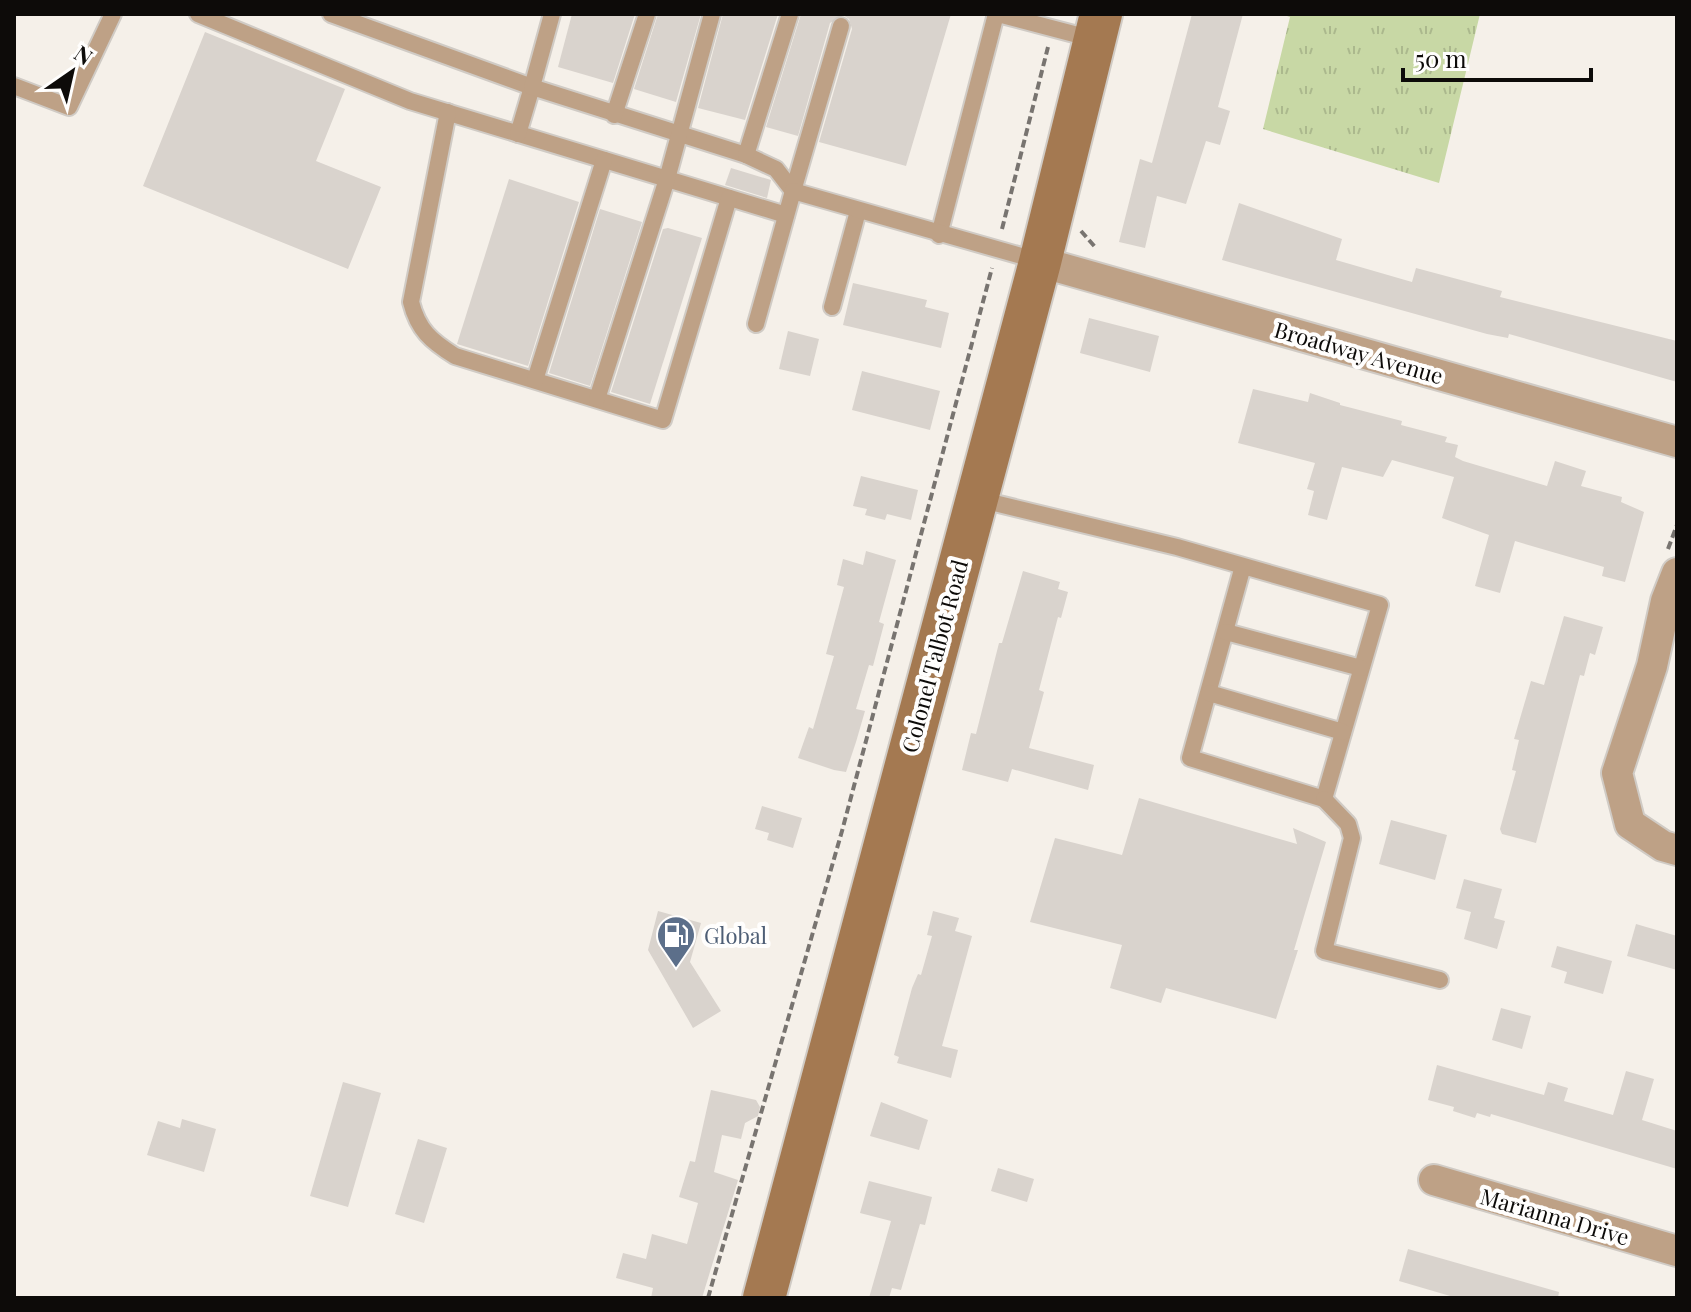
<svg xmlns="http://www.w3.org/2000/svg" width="1691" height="1312" font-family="'Playfair Display',serif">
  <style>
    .grass { fill: url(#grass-tufts) }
    .building { fill: #d9d3cd }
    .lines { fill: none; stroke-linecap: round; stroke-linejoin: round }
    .lane-casing { stroke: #d0cbc5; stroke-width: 20 }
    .street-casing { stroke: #d0cbc5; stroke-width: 34 }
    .secondary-casing { stroke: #d0cbc5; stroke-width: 46 }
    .path { stroke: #787470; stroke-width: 4; stroke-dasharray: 8 4; stroke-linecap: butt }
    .lane { stroke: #bea186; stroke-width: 16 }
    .street { stroke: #bea186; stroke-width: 30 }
    .secondary { stroke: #a47951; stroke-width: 42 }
    .labels { text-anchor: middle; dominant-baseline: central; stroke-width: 8; stroke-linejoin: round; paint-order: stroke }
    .street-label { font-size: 22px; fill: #0d0b09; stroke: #fffefd }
    .service-label { font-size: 22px; fill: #4e5e75; stroke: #fffefd; text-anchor: start }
  </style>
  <defs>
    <pattern id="grass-tufts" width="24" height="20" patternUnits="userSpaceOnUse" patternTransform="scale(2)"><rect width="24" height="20" fill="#c8d8a5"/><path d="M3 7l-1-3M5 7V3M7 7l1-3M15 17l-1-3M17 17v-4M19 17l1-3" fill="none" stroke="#abb88d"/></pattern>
  </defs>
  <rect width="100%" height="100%" fill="#f5f0e9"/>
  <polygon class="grass" points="1281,14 1480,14 1439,183 1263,129 1290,17"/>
  <g class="building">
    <polygon points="572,14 635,14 613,83 558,67"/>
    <polygon points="658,14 701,14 676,102 634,89"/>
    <polygon points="723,14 778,14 745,120 698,108"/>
    <polygon points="801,14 951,14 906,166 819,142 852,29 849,19 843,15 830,23 798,136 766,127"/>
    <polygon points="1192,14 1243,14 1218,107 1230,111 1220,145 1206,141 1186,204 1157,196 1145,248 1119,242 1140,159 1152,163"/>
    <polygon points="205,32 345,89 316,161 381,187 348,269 143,186"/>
    <polygon points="731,168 771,180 767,198 725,185"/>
    <polygon points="509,179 579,202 528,366 457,344"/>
    <polygon points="1239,203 1342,239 1336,260 1412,282 1416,268 1502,291 1500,297 1677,341 1677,382 1509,334 1508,338 1487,334 1222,260"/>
    <polygon points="600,209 642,222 590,386 549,373"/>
    <polygon points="668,228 702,238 650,404 611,392 663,229"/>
    <polygon points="853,283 927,300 925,307 949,313 941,348 843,325"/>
    <polygon points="1089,318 1159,336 1150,372 1080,353"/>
    <polygon points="788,331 819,339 810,376 779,369"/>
    <polygon points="862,371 940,391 930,430 852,410"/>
    <polygon points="1253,389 1308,402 1310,393 1340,403 1340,405 1402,421 1401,425 1447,437 1445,442 1458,445 1455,457 1463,461 1547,486 1555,461 1586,471 1581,486 1622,497 1621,502 1644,512 1625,582 1602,576 1604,567 1515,541 1500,593 1475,586 1489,535 1442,518 1454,477 1392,460 1383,477 1342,467 1327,520 1308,515 1314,491 1307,489 1315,463 1238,443"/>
    <polygon points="861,476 918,490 911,520 887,514 885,520 865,515 867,509 853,506"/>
    <polygon points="866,551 896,560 879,622 884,624 873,666 869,665 856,709 865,711 856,742 846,772 834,770 798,758 809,727 813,729 834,656 826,654 844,587 837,585 843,559 863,565"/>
    <polygon points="1023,571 1060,582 1058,589 1068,592 1061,618 1058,617 1039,690 1044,692 1029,748 1094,765 1088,790 1012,769 1008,782 962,770 971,733 976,734 999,643 1002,643"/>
    <polygon points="1564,616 1603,627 1595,655 1590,653 1584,676 1580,675 1536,843 1502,834 1500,829 1516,771 1512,770 1519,740 1514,739 1531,681 1544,685"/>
    <polygon points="1139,798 1297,844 1293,828 1326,842 1294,950 1298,950 1276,1019 1166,988 1161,1003 1110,988 1122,945 1030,922 1055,838 1122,855"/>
    <polygon points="762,806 802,818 793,848 767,840 769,833 755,829"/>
    <polygon points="1391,820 1447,835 1435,880 1379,864"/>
    <polygon points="1464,879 1502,889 1494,918 1505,921 1497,949 1464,939 1471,912 1456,908"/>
    <polygon points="658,911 701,923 690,962 721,1011 693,1028 648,950"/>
    <polygon points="933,911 959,918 955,931 972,936 942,1046 958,1050 951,1078 897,1063 899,1057 894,1055 912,988 918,974 921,975 932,936 927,935"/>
    <polygon points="1636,924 1677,936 1677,970 1627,956"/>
    <polygon points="1557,946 1612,961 1603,994 1564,983 1567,972 1551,967"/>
    <polygon points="1501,1008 1531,1016 1522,1049 1492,1040"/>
    <polygon points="1437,1065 1544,1095 1548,1082 1568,1088 1564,1101 1613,1115 1626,1071 1654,1079 1642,1120 1677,1131 1677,1169 1491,1114 1490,1117 1477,1113 1475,1118 1453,1111 1454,1107 1428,1100"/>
    <polygon points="343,1082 381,1093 348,1207 310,1196"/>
    <polygon points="711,1090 756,1100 760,1107 758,1116 745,1123 741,1139 722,1135 714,1172 738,1180 702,1298 651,1298 653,1288 616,1278 623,1253 646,1259 652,1234 687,1244 698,1203 679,1197 690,1161 695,1162"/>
    <polygon points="881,1102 928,1120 919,1150 870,1136"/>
    <polygon points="182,1119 216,1129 204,1172 147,1155 158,1121 180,1128"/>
    <polygon points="418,1139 447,1148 424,1223 395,1214"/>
    <polygon points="998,1168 1034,1179 1027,1202 991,1191"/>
    <polygon points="869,1181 932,1197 925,1225 920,1224 901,1290 892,1288 889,1298 869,1298 891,1221 860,1213"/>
    <polygon points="1408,1249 1559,1292 1558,1298 1457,1298 1399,1281"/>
  </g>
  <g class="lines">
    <defs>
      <g id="lane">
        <polyline points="198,14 410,101 786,215"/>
        <polyline points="331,14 532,87 518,134"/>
        <polyline points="552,14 532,87 746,155 776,169 793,191"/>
        <polyline points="998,14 1093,39"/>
        <polyline points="14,86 69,107 113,14"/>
        <path d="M448,112l-37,190c7,28 20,39 44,54l208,64 66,-222"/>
        <polyline points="614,115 647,14"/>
        <polyline points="746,155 790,14"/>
        <polyline points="793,191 841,26"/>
        <polyline points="939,235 996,14"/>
        <polyline points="832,307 858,211"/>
        <polyline points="756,324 793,191 1039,261"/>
        <polyline points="535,380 604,160"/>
        <polyline points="597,399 667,179 712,14"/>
        <polyline points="978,499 1177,547 1380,605 1324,799 1190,758 1243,566"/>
        <polyline points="1226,632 1361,668"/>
        <polyline points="1209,693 1343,732"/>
        <polyline points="1324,799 1348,824 1352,838 1324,951 1440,980"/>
      </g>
      <g id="street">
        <polyline points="1040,262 1677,442"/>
        <polyline points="1677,573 1666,601 1652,666 1617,773 1630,824 1663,846 1677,850"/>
        <polyline points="1434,1180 1677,1251"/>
      </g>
      <polyline id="secondary" points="764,1298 1040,262 1101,14"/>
    </defs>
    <use href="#lane" class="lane-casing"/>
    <use href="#street" class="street-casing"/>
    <use href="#secondary" class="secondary-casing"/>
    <g class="path">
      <polyline points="1002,229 1048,47"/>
      <polyline points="1081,231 1096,248"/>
      <polyline points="1668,549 1677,525"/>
      <polyline points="708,1298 842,831 992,268"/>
    </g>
    <use href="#lane" class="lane"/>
    <use href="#street" class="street"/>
    <use href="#secondary" class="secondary"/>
  </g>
  <defs>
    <symbol id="fuel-pin" viewBox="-11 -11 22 30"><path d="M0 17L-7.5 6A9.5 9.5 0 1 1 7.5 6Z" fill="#5c6f8a" stroke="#fffefd"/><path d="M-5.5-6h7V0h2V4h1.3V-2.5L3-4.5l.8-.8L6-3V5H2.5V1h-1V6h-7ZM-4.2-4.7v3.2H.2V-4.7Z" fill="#fff"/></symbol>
  </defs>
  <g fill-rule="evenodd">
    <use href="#fuel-pin" x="654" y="913" width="44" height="60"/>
  </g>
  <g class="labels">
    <g class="street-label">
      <text transform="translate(1359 352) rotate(16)">Broadway Avenue</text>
      <text transform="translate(934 656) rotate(-75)">Colonel Talbot Road</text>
      <text transform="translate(1555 1216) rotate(16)">Marianna Drive</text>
    </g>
    <g class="service-label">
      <text x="704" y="935">Global</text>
    </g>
  </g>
  <rect width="1691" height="1312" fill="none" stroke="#0d0b09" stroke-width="32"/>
  <g transform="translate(72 72) rotate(34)" stroke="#fffefd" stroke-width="6" paint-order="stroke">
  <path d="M0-6L14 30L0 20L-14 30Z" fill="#0d0b09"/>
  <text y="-12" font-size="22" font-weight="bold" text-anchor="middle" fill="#0d0b09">N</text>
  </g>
  <path d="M1403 68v12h188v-12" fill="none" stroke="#0d0b09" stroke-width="4"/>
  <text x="1415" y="68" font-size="24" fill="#0d0b09" stroke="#fffefd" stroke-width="6" paint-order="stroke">50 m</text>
</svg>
